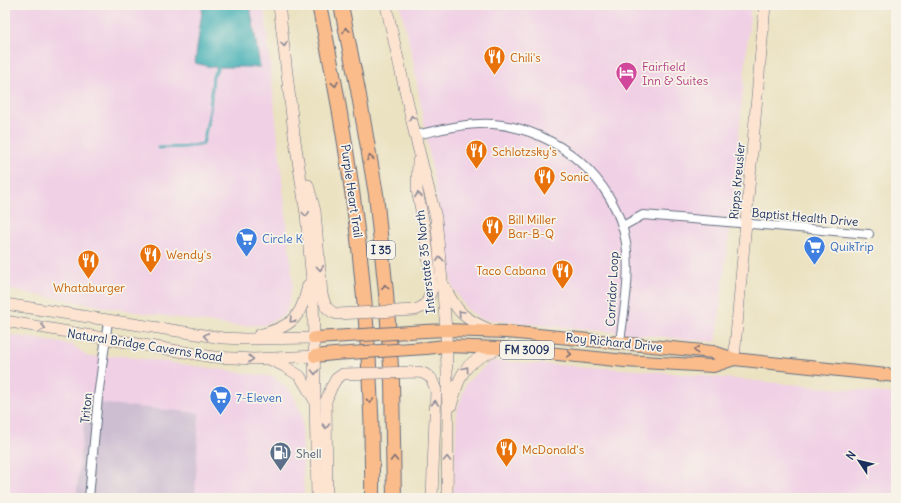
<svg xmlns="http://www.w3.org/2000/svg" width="901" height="503" font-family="Delius,sans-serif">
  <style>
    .built { fill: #f0d0e5 }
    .industrial { fill: #cebed2 }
    .water { fill: #3aacb3; stroke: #2a6e88 }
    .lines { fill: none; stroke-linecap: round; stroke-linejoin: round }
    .stream { stroke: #3aacb3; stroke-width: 2.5 }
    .street-casing { stroke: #646e81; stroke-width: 10 }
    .secondary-casing { stroke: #646e81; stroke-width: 12 }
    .primary-casing { stroke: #646e81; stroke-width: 14 }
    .highway-casing { stroke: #646e81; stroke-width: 16 }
    .street { stroke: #fff; stroke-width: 8 }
    .secondary { stroke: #fde4d1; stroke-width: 11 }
    .primary { stroke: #fabc8b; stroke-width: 12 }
    .highway { stroke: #fabc8b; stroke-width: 14 }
    .secondary-bridge-casing { stroke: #646e81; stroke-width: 12; stroke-linecap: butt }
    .primary-bridge-casing { stroke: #646e81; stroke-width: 14; stroke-linecap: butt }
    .secondary-bridge { stroke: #fde4d1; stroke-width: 11 }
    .primary-bridge { stroke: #fabc8b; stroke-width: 12 }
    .oneway { stroke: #7f6e72 }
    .oneway2 { stroke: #8c8a98 }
    .labels { text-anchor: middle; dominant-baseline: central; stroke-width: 3.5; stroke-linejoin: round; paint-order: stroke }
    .shield { fill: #f7f3e8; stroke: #5d6a87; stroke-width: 1 }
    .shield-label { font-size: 11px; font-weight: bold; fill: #1b2f5e }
    .food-label { font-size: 12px; fill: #c56008; stroke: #f7f3e8; text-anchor: start }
    .hotel-label { font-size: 12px; fill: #b23c85; stroke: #f7f3e8; text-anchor: start }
    .street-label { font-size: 12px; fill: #1b2f5e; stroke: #f7f3e8 }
    .shop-label { font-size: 12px; fill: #366cbe; stroke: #f7f3e8; text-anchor: start }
    .service-label { font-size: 12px; fill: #4e5e75; stroke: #f7f3e8; text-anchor: start }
  </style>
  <rect width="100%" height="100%" fill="#f7f3e8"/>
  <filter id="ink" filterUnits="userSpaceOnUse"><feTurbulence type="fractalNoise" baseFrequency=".025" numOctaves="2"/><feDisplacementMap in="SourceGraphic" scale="8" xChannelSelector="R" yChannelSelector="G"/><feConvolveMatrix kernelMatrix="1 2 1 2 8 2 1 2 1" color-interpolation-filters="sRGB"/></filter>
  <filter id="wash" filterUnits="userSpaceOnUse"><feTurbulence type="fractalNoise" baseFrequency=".012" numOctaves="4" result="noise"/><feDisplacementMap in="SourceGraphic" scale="16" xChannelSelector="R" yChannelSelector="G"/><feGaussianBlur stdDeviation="0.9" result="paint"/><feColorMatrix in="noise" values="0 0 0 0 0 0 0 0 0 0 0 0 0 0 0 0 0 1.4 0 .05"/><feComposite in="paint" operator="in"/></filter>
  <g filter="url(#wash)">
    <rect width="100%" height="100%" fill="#ebe2c1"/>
    <g class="built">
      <polygon points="5,5 264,5 293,284 286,314 264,325 234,326 123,310 5,289"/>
      <polygon points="400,5 751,5 732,208 716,342 480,319 465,307 452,286 413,60"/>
      <polygon points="5,334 73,345 88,357 123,356 274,377 292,393 302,415 304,498 192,498 86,403 76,498 5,498"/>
      <polygon points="491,361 638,370 896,394 896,498 453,498 457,411 466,383"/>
    </g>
    <polygon class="industrial" points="86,402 199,413 195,498 76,498"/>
    <polygon class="water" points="203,5 250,5 260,67 211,67 195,63"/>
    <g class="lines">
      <polyline class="stream" points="158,148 185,147 203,144 210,110 213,76 219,66"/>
    </g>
  </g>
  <g filter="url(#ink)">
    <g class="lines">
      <defs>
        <g id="street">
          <path d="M415,135c26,-5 52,-13 78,-11 63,5 123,55 133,119 5,32 -2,67 -6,99"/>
          <polyline points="623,226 643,215 869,234"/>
          <polyline points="89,498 98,397 108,321"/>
        </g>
        <g id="secondary">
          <polyline points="279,5 294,134 306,214 313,293 317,498"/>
          <polyline points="386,5 415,135 436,218 442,281 446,330 448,418 447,498"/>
          <polyline points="418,161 417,190 425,230 432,289 427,302"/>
          <polyline points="308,185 315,211 322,295 326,307"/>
          <path d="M444,286c14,28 20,33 49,45"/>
          <polyline points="5,304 223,338 245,339 314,338"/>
          <polyline points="5,321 213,357 254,359 315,356"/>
          <path d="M259,335c33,-9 42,-16 49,-50"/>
          <polyline points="269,359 284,366 300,376 315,401"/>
          <polyline points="734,359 765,5"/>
          <polyline points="431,378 436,390 432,498"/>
          <path d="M451,406c10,-35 13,-44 49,-58"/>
          <polyline points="327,498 326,401 331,388"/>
        </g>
        <g id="primary">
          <polyline points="425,331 446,330 507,332 713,352 734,359 896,376"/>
          <polyline points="314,338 332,337"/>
          <polyline points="426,348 446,346 500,348 625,361 713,366 734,359"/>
          <polyline points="315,356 334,354"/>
        </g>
        <g id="highway">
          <path d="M319,5c35,162 55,327 53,493"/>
          <polyline points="341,5 358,90 376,194 386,293 392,382 394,498"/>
        </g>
      </defs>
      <use href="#street" class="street-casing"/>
      <use href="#secondary" class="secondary-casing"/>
      <use href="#primary" class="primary-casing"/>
      <use href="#highway" class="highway-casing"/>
      <use href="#street" class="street"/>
      <use href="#secondary" class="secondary"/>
      <use href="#primary" class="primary"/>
      <use href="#highway" class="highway"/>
      <defs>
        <g id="secondary-bridge">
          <polyline points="326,307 332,312 337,314 415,310 422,307 427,302"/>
          <polyline points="331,388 336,379 343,374 419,372 425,374 431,378"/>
        </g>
        <g id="primary-bridge">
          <polyline points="332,337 425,331"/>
          <polyline points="334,354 426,348"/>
        </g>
      </defs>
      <use href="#secondary-bridge" class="secondary-bridge-casing"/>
      <use href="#primary-bridge" class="primary-bridge-casing"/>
      <use href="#secondary-bridge" class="secondary-bridge"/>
      <use href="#primary-bridge" class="primary-bridge"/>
    </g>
    <defs><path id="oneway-chevron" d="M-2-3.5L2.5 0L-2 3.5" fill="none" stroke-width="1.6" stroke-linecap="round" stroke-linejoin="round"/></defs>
    <g class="oneway">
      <use href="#oneway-chevron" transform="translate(346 30) rotate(-102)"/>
      <use href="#oneway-chevron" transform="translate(335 84) rotate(79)"/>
      <use href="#oneway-chevron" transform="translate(370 158) rotate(-99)"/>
      <use href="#oneway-chevron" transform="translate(385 287) rotate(-96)"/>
      <use href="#oneway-chevron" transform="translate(696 350) rotate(-174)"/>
      <use href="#oneway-chevron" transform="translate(569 354) rotate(6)"/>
      <use href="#oneway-chevron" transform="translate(370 401) rotate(88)"/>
      <use href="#oneway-chevron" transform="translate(394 459) rotate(-91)"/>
    </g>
    <g class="oneway2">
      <use href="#oneway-chevron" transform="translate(284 44) rotate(83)"/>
      <use href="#oneway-chevron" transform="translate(412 118) rotate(-102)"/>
      <use href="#oneway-chevron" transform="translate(418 195) rotate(-100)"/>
      <use href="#oneway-chevron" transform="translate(306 214) rotate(83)"/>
      <use href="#oneway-chevron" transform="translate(440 259) rotate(-96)"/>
      <use href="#oneway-chevron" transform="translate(320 268) rotate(85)"/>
      <use href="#oneway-chevron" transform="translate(461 313) rotate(-134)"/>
      <use href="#oneway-chevron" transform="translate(292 320) rotate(136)"/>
      <use href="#oneway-chevron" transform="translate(43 328) rotate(10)"/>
      <use href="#oneway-chevron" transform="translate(206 336) rotate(-172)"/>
      <use href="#oneway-chevron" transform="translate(251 359) rotate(1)"/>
      <use href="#oneway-chevron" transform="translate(466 369) rotate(-54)"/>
      <use href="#oneway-chevron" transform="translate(315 372) rotate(89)"/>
      <use href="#oneway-chevron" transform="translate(435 403) rotate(-88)"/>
      <use href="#oneway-chevron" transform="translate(326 426) rotate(90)"/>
      <use href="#oneway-chevron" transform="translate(447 459) rotate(-89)"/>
    </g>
  </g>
  <defs>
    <symbol id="restaurant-pin" viewBox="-11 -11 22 30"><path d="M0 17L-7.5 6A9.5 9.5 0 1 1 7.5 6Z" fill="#e8710a" stroke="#f7f3e8"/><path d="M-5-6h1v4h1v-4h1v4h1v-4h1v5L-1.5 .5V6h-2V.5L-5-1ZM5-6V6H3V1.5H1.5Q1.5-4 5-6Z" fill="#fff"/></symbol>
    <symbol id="hotel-pin" viewBox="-11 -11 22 30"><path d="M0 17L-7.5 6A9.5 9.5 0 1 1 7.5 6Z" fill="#d1479c" stroke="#f7f3e8"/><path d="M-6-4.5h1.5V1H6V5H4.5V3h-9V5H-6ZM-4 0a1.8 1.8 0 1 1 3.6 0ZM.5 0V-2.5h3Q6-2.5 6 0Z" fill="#fff"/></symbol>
    <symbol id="supermarket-pin" viewBox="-11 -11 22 30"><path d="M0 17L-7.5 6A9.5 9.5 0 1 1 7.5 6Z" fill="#3f7fe0" stroke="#f7f3e8"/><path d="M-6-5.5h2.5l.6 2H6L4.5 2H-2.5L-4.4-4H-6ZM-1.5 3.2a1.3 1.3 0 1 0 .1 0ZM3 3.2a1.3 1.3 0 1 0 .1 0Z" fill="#fff"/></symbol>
    <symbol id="fuel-pin" viewBox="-11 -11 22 30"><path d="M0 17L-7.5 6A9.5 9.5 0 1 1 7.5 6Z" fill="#5c6f8a" stroke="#f7f3e8"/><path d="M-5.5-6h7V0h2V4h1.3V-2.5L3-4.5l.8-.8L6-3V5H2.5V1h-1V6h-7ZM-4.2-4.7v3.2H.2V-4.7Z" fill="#fff"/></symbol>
  </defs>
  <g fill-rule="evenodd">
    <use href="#restaurant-pin" x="482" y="44" width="25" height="34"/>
    <use href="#hotel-pin" x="614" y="60" width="25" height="34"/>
    <use href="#restaurant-pin" x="464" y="138" width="25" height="34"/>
    <use href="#restaurant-pin" x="532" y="164" width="25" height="34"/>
    <use href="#restaurant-pin" x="480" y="214" width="25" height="34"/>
    <use href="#supermarket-pin" x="234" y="226" width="25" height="34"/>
    <use href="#supermarket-pin" x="802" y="234" width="25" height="34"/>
    <use href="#restaurant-pin" x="138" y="242" width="25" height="34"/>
    <use href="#restaurant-pin" x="76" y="248" width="25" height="34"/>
    <use href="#restaurant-pin" x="550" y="258" width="25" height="34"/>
    <use href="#supermarket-pin" x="208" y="384" width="25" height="34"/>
    <use href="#restaurant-pin" x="494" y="436" width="25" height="34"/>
    <use href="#fuel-pin" x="268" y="440" width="25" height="34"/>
  </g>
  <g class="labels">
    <g class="shield">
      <rect x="367" y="241" width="28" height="18" rx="3"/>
      <rect x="500" y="341" width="54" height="18" rx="3"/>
    </g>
    <g class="shield-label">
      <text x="381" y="250">I 35</text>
      <text x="527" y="350">FM 3009</text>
    </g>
    <g class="food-label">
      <text x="510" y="57">Chili's</text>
      <text x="492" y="151">Schlotzsky's</text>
      <text x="560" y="176">Sonic</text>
      <text x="508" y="219">Bill Miller<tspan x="508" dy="14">Bar-B-Q</tspan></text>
      <text x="166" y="254">Wendy's</text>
      <text x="546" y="270" text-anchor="end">Taco Cabana</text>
      <text x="89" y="287" text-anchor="middle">Whataburger</text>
      <text x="522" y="449">McDonald's</text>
    </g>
    <g class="hotel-label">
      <text x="642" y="66">Fairfield<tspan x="642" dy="14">Inn &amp; Suites</tspan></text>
    </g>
    <g class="street-label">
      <text transform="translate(737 181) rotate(-85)">Ripps Kreusler</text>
      <text transform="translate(352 191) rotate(82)">Purple Heart Trail</text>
      <text transform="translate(805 217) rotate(5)">Baptist Health Drive</text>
      <text transform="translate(425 262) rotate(-96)">Interstate 35 North</text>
      <text transform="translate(612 289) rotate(-87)">Corridor Loop</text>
      <text transform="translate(614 342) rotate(6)">Roy Richard Drive</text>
      <text transform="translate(145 345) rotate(9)">Natural Bridge Caverns Road</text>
      <text transform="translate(86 408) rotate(-85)">Triton</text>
    </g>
    <g class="shop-label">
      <text x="262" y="238">Circle K</text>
      <text x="830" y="246">QuikTrip</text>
      <text x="236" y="397">7-Eleven</text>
    </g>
    <g class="service-label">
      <text x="296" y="453">Shell</text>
    </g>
  </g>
  <rect width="901" height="503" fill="none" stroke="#f7f3e8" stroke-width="20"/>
  <g transform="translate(859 461) rotate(305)" stroke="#f7f3e8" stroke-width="3" paint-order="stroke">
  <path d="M0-3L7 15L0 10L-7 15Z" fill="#1b2f5e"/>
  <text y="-6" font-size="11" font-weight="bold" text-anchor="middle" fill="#1b2f5e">N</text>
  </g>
</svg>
